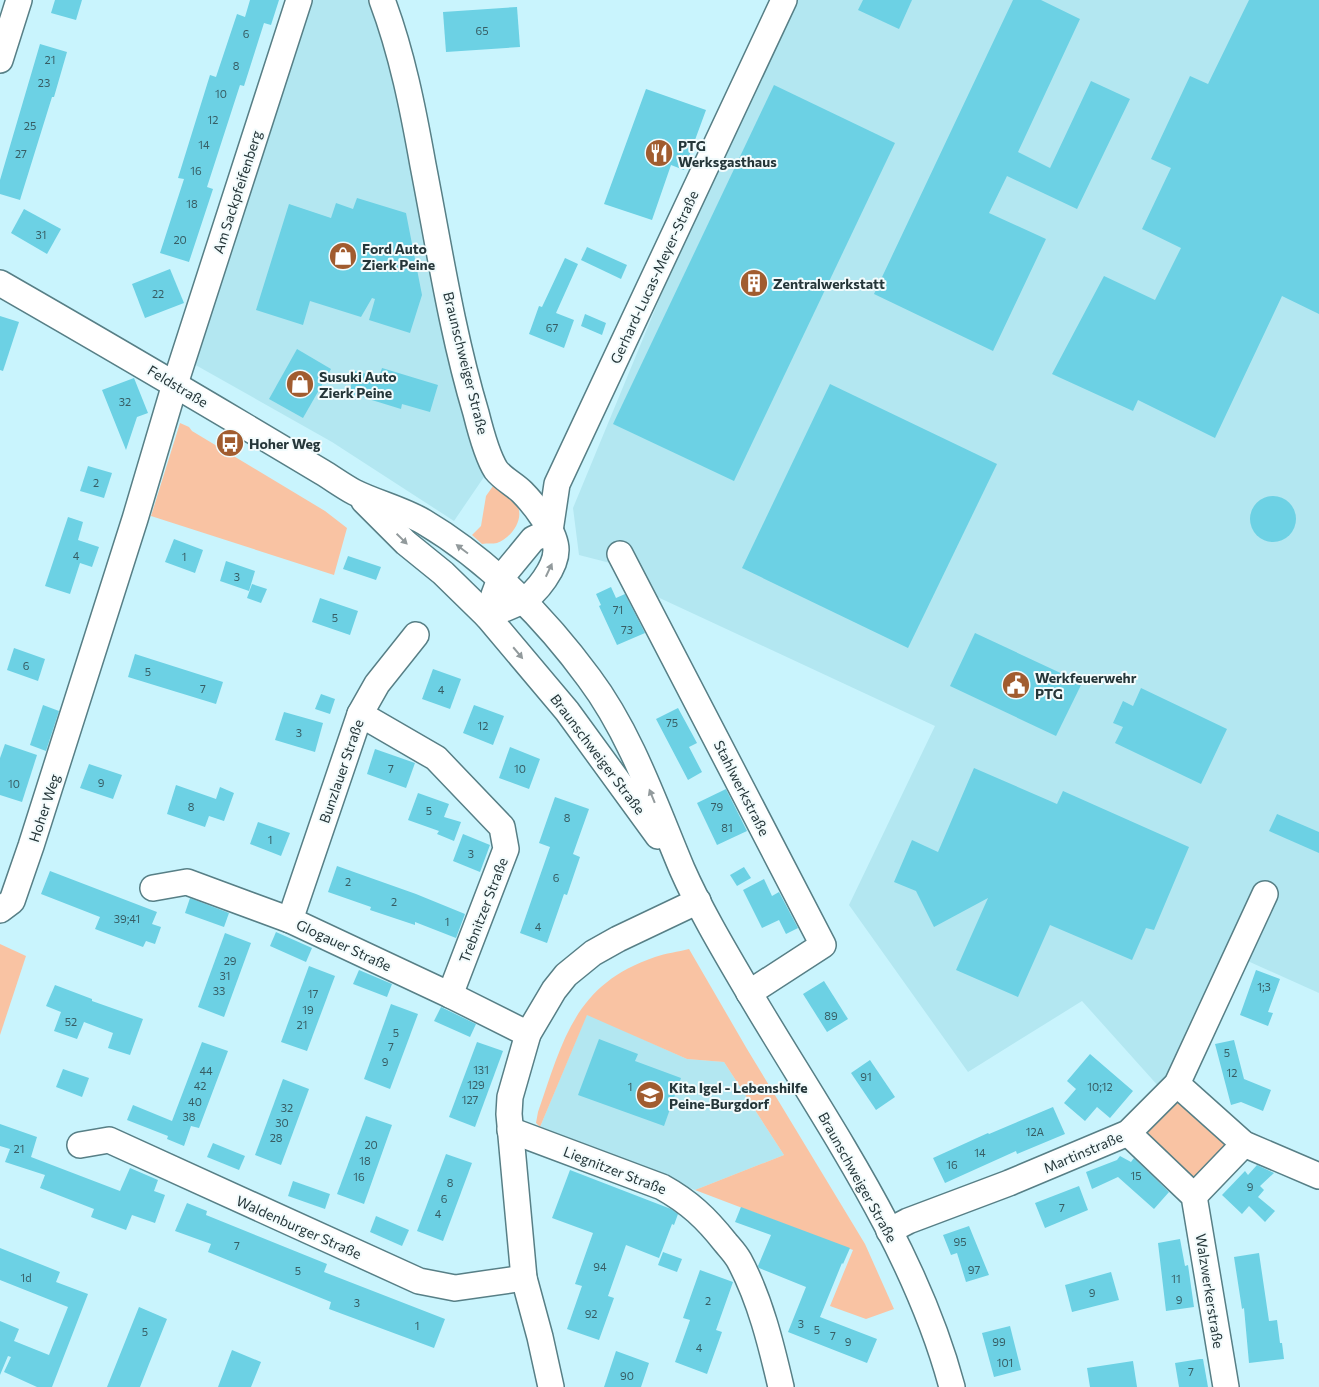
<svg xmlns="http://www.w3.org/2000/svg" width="1319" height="1387" font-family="Commissioner,sans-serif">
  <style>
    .built { fill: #b3e7f1 }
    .green { fill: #f9c3a3 }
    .building { fill: #6cd1e4 }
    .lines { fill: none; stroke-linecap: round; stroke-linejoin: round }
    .minor-casing { stroke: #577f86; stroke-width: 28 }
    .minor { stroke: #fff; stroke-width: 25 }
    .oneway { fill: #929a9c }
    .labels { text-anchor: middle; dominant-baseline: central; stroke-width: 4; stroke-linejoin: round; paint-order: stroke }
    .number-label { font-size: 11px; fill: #375d64 }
    .poi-label { font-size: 14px; font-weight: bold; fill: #253639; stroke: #f2fbfc; text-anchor: start }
    .street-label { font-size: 14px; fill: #253639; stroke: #f2fbfc }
  </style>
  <rect width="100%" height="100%" fill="#c9f4fd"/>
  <g class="built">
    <polygon points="310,0 373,0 385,26 486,474 454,521 332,442 192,363"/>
    <polygon points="783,0 1319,0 1319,993 1230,953 1170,1078 1160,1088 1082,1001 968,1072 849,905 935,726 651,594 614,564 579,555 573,508"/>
    <polygon points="587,1014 687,1059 724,1062 784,1155 695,1190 540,1127"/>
  </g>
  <g class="green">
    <polygon points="180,423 189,427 192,431 325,511 347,528 334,575 151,516"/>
    <path d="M493,486c7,5 20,11 24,19 8,14 -6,33 -20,38 -4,1 -10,0 -15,1l-10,-9 9,-9 5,-30z"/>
    <polygon points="0,944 26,956 0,1035"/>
    <path d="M689,949l58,100 118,195 29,65 -28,10 -36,-13 23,-56 -158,-60 89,-35 -60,-93 -37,-3 -100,-44 -47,112 -4,-4 2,-11c25,-72 37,-128 117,-155 11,-4 23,-5 34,-8z"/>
    <polygon points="1176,1099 1224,1141 1225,1150 1194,1181 1142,1131"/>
  </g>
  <g class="building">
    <polygon points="55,0 82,0 76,20 51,13"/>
    <polygon points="250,0 279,0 271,25 264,23 244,86 240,85 207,187 213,189 189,262 160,253 184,179 178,178 210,75 216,77 237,14 245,17"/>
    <polygon points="863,0 912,0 899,29 858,10"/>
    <polygon points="1013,0 1041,0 1080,19 1018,152 1050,168 1091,81 1130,99 1077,209 1007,176 989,213 1046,239 993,351 874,294"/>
    <polygon points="1249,0 1319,0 1319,314 1282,296 1215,438 1138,400 1133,411 1052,374 1104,276 1155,300 1181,248 1142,229 1171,168 1151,159 1190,76 1208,84"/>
    <polygon points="517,7 520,47 446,52 443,12"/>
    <polygon points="40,44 67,52 54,97 52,97 20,200 0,194 0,180"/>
    <polygon points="774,85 895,143 734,481 613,424"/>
    <polygon points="646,89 706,110 684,170 671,165 652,220 604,204"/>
    <polygon points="357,198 406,213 422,295 410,333 369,320 375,299 372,298 361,317 310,301 303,325 256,310 289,204 331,218 336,203 353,209"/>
    <polygon points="24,209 61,229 47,254 11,233"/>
    <polygon points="587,247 627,265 621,279 581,260"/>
    <polygon points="565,258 578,264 556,313 574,320 564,348 529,334 539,306 542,307"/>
    <polygon points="170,269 184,303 145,318 132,284"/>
    <polygon points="585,314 606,323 602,335 581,326"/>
    <polygon points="0,316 19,322 3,371 0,370"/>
    <polygon points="297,349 331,369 303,418 269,399"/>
    <polygon points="382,368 438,385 430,412 402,404 401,409 349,393 355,371 379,377"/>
    <polygon points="134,378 148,413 137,417 126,450 102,390"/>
    <polygon points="830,384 997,464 908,648 742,568"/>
    <polygon points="88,466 112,473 104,498 80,491"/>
    <circle cx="1273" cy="519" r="23"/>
    <polygon points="68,517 83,522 78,540 99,547 92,567 80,563 70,594 45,586"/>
    <polygon points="174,539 203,550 195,573 165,562"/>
    <polygon points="348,556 381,567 376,580 343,569"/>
    <polygon points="226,561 255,571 249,591 220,581"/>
    <polygon points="252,584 267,589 261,603 247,598"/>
    <polygon points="611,587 616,598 625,594 645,633 617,645 599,606 601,605 596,594"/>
    <polygon points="320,598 358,611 350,635 312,622"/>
    <polygon points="975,633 1082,683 1056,736 950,686"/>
    <polygon points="14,648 45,659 38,681 7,670"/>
    <polygon points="135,654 223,682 216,704 128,677"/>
    <polygon points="433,669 461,679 450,709 422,699"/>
    <polygon points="1141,688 1227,729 1201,784 1115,743 1123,727 1113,723 1123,701 1133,706"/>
    <polygon points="321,694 335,699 330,714 315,709"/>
    <polygon points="43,705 59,711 46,751 30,745"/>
    <polygon points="474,705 504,716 493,745 463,733"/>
    <polygon points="678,708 697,743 689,747 702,772 688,780 656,719"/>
    <polygon points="284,712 323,723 315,752 275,740"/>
    <polygon points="5,744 37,755 22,802 0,795 0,758"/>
    <polygon points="510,747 540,759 529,789 499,778"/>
    <polygon points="375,749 415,763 406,788 367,774"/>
    <polygon points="89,764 122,775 113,799 80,788"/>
    <polygon points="974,768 1057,804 1063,791 1189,847 1154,930 1146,928 1132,960 1050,925 1018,997 956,970 988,898 934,927 916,891 894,882 912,840 938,852"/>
    <polygon points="176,785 216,799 220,787 234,793 224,821 209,816 205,827 167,814"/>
    <polygon points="726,789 747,831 717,845 697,803"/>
    <polygon points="418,793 449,804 444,817 461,822 454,841 437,834 439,831 408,820"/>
    <polygon points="555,797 589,809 573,854 580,857 567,895 564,894 547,943 520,933 550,847 539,843"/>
    <polygon points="1277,814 1319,832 1319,853 1269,831"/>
    <polygon points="258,822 290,833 281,856 250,844"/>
    <polygon points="463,834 490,845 480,872 453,861"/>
    <polygon points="337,866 416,894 465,914 456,938 415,922 415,925 370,910 371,907 328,892"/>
    <polygon points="744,867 751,878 737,886 730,875"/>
    <polygon points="50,871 157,912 152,924 161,927 155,944 146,941 143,947 95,929 100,917 41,894"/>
    <polygon points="764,879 772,896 779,892 798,928 786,934 779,920 762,928 743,890"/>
    <polygon points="190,898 229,913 224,927 185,913"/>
    <polygon points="276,932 312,948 306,962 270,946"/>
    <polygon points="225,933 251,943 224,1017 198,1007"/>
    <polygon points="309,966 335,976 307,1051 281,1042"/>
    <polygon points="359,970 392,984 387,997 353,984"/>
    <polygon points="1256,970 1280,979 1268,1012 1273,1013 1268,1026 1240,1015"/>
    <polygon points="824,981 848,1019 827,1032 803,994"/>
    <polygon points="55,985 92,999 92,1001 143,1019 130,1055 108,1048 113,1033 84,1022 77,1039 54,1031 61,1012 46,1006"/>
    <polygon points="391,1004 418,1014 390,1089 364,1079"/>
    <polygon points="441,1007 476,1024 470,1037 434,1021"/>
    <polygon points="599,1039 638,1054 635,1061 681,1078 664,1126 578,1095"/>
    <polygon points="1234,1040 1244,1079 1271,1090 1263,1111 1241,1102 1231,1105 1215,1044"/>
    <polygon points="202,1042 228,1051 199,1128 191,1126 184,1146 167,1139 168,1136 127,1120 133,1105 172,1121"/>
    <polygon points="477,1042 503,1051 475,1127 449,1117"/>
    <polygon points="1090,1054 1133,1091 1110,1118 1097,1107 1085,1121 1064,1103 1076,1089 1067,1081"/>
    <polygon points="870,1060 895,1097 876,1110 851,1073"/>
    <polygon points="63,1069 89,1078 82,1097 56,1087"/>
    <polygon points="283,1079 309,1089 281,1165 255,1155"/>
    <polygon points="1053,1107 1065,1134 1017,1154 1016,1151 945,1183 933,1158 988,1133 989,1134"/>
    <polygon points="366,1116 392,1125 364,1204 337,1194"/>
    <polygon points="0,1124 37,1137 31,1157 120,1191 130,1168 158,1180 154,1191 165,1195 155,1223 132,1215 126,1230 91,1217 94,1209 40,1188 45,1175 5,1162 10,1149 0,1146"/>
    <polygon points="213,1143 245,1156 239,1170 207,1157"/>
    <polygon points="446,1154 472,1163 443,1241 417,1231"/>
    <polygon points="1120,1156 1131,1162 1134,1158 1169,1192 1154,1209 1118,1177 1092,1189 1086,1172 1117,1160"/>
    <polygon points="1257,1165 1274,1173 1260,1186 1264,1190 1258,1197 1275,1211 1265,1222 1249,1206 1242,1214 1222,1195 1245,1171 1248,1175"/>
    <polygon points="570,1170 671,1209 678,1214 674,1225 672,1224 659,1258 626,1245 608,1296 614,1298 599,1340 567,1329 582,1286 575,1284 593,1233 552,1218"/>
    <polygon points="293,1181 330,1194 325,1209 288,1196"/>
    <polygon points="1079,1186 1088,1210 1045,1228 1035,1203"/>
    <polygon points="187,1203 207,1211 206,1215 327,1264 324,1272 445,1319 434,1348 329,1309 331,1302 208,1252 211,1244 175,1231"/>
    <polygon points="741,1207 850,1248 843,1264 842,1263 820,1317 877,1339 867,1363 788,1332 806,1287 759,1268 758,1266 771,1235 735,1222"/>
    <polygon points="376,1216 409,1230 402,1246 370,1232"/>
    <polygon points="969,1226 989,1275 966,1282 957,1253 951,1255 943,1235"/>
    <polygon points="1180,1239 1185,1266 1188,1265 1194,1307 1166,1311 1158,1243"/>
    <polygon points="0,1248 60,1272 56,1282 88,1294 52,1387 37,1387 4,1372 11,1357 8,1356 0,1375 0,1321 19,1329 14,1341 49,1355 68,1307 0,1280"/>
    <polygon points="663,1252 682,1259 677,1272 658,1265"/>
    <polygon points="1259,1253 1269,1321 1277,1320 1280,1343 1282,1343 1284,1359 1249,1363 1244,1308 1242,1309 1234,1257"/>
    <polygon points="700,1270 733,1282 716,1330 722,1332 707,1374 675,1362 690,1320 683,1318"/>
    <polygon points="1111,1272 1119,1300 1072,1312 1065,1285"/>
    <polygon points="139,1307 167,1319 149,1364 140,1387 107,1387"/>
    <polygon points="1010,1326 1021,1370 994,1377 982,1333"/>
    <polygon points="232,1350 261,1362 251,1387 218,1387"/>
    <polygon points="616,1351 649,1363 641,1387 604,1387"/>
    <polygon points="1200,1359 1203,1359 1208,1387 1179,1387 1175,1363"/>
    <polygon points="1133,1361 1137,1387 1090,1387 1087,1368"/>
  </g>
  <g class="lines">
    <defs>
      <g id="minor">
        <path d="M382,0c20,53 31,109 41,165 16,82 29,168 53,248 4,16 11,43 20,57 7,9 18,14 26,22 12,12 34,40 34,58 0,17 -19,43 -34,51 -11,6 -24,10 -35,15"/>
        <polyline points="0,60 19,0"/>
        <path d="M0,283c108,62 215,125 322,189 10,6 21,14 32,20 22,11 48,17 70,30 64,38 121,96 165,156 42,56 66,127 93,191 19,43 45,86 69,127 74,125 163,249 201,391"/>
        <polyline points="364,501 406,543 443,573 487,616 567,711 658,836"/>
        <polyline points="550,531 557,484 784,0"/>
        <polyline points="620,554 823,945 749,993"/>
        <polyline points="494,595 500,579 533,539 550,531"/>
        <polyline points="360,714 436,758 502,827 506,849 450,995"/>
        <polyline points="153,888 187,882 290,920 450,995 528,1034"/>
        <polyline points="0,910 12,901 31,846 135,519 175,384 299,0"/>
        <polyline points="290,920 360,714 377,684 416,635"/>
        <polyline points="1177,1084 1244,1144 1319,1176"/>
        <path d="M510,1130l152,57c27,15 44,31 63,55 5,6 10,11 14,18 21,39 32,84 42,127"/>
        <polyline points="1128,1133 1194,1196 1226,1387"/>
        <polyline points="80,1145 109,1140 419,1281 455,1288 524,1278"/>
        <polyline points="1194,1196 1244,1144"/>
        <polyline points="889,1231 908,1221 1009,1183 1128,1133 1177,1084 1265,894"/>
        <polyline points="551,1387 540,1337 524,1278 509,1114 510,1097 528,1034 554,990 566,975 593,953 618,939 698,901"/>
      </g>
    </defs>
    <use href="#minor" class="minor-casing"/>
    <use href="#minor" class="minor"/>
  </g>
  <defs><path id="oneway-solid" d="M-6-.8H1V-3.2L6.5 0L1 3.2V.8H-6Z" transform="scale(1.25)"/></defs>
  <g class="oneway">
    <use href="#oneway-solid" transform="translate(402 539) rotate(44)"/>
    <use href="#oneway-solid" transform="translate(462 549) rotate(-143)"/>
    <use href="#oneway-solid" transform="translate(549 570) rotate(-65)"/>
    <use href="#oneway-solid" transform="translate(518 653) rotate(50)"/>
    <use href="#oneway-solid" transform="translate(652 796) rotate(-112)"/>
  </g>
  <defs>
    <symbol id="restaurant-disc" viewBox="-11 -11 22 22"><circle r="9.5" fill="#a15c2f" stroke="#f2fbfc"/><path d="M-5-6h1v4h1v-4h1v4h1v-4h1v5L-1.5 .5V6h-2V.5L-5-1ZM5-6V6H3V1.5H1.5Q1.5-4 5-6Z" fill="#fff"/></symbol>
    <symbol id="shop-disc" viewBox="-11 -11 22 22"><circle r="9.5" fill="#a15c2f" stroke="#f2fbfc"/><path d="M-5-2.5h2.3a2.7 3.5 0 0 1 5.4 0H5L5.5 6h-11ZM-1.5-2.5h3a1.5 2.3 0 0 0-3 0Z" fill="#fff"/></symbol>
    <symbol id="building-disc" viewBox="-11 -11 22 22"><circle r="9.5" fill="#a15c2f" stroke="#f2fbfc"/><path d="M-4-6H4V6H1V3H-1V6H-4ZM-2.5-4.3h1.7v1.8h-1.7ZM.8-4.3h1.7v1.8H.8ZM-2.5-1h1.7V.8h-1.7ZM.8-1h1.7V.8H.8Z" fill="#fff"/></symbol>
    <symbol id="bus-disc" viewBox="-11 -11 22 22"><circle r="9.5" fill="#a15c2f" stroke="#f2fbfc"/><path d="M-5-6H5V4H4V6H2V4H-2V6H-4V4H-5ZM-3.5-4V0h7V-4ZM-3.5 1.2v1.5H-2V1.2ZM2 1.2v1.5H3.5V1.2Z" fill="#fff"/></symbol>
    <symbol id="civic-disc" viewBox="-11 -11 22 22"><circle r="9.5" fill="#a15c2f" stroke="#f2fbfc"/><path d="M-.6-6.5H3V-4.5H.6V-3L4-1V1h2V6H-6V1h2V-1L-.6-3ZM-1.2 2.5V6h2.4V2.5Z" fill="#fff"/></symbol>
    <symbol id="school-disc" viewBox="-11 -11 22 22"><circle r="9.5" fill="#a15c2f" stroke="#f2fbfc"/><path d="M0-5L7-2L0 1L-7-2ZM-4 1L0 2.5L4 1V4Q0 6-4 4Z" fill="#fff"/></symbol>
  </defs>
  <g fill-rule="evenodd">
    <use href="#restaurant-disc" x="643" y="137" width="32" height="32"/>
    <use href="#shop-disc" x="327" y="240" width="32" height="32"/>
    <use href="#building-disc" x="738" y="267" width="32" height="32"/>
    <use href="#shop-disc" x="284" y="368" width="32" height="32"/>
    <use href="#bus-disc" x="214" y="427" width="32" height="32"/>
    <use href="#civic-disc" x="1000" y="669" width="32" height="32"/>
    <use href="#school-disc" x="634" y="1079" width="32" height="32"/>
  </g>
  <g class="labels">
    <g class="number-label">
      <text x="482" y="30">65</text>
      <text x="246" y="33">6</text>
      <text x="50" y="59">21</text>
      <text x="236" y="65">8</text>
      <text x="44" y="82">23</text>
      <text x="221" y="93">10</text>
      <text x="213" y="119">12</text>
      <text x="30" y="125">25</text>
      <text x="204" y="144">14</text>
      <text x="21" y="153">27</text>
      <text x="196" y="170">16</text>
      <text x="192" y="203">18</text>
      <text x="41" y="234">31</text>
      <text x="180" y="239">20</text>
      <text x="158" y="293">22</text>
      <text x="552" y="327">67</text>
      <text x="125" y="401">32</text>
      <text x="96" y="482">2</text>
      <text x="76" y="555">4</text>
      <text x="184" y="556">1</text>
      <text x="237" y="576">3</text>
      <text x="618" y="609">71</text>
      <text x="335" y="617">5</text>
      <text x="627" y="629">73</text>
      <text x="26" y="665">6</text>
      <text x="148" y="671">5</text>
      <text x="203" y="688">7</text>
      <text x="441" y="689">4</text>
      <text x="672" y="722">75</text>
      <text x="483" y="725">12</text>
      <text x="299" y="732">3</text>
      <text x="391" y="768">7</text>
      <text x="520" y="768">10</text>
      <text x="101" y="782">9</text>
      <text x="14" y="783">10</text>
      <text x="191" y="806">8</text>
      <text x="717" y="806">79</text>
      <text x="429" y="810">5</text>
      <text x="567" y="817">8</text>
      <text x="727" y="827">81</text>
      <text x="270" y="839">1</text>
      <text x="471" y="853">3</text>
      <text x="556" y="877">6</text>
      <text x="348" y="881">2</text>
      <text x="394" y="901">2</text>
      <text x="127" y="918">39;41</text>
      <text x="447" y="921">1</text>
      <text x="538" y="926">4</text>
      <text x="230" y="960">29</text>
      <text x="225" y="975">31</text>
      <text x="1264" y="986">1;3</text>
      <text x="219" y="990">33</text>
      <text x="313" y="993">17</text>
      <text x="308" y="1009">19</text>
      <text x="831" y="1015">89</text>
      <text x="71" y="1021">52</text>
      <text x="302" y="1024">21</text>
      <text x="396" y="1032">5</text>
      <text x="391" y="1046">7</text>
      <text x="1227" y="1052">5</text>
      <text x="385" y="1061">9</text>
      <text x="481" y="1069">131</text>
      <text x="206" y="1070">44</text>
      <text x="1232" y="1072">12</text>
      <text x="866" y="1076">91</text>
      <text x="476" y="1084">129</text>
      <text x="200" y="1085">42</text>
      <text x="630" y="1086">1</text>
      <text x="1100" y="1086">10;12</text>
      <text x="470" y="1099">127</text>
      <text x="195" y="1101">40</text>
      <text x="287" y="1107">32</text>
      <text x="189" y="1116">38</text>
      <text x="282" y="1122">30</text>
      <text x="1035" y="1131">12A</text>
      <text x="276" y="1137">28</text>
      <text x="371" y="1144">20</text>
      <text x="19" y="1148">21</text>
      <text x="980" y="1152">14</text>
      <text x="365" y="1160">18</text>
      <text x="952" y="1164">16</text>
      <text x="1136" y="1175">15</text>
      <text x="359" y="1176">16</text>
      <text x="450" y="1182">8</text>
      <text x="1250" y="1186">9</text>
      <text x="444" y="1198">6</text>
      <text x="1062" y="1207">7</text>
      <text x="438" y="1213">4</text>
      <text x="960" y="1241">95</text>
      <text x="237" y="1245">7</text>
      <text x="600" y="1266">94</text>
      <text x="974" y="1269">97</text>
      <text x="298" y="1270">5</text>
      <text x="26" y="1277">1d</text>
      <text x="1176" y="1278">11</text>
      <text x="1092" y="1292">9</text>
      <text x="1179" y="1299">9</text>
      <text x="708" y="1300">2</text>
      <text x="357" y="1302">3</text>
      <text x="591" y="1313">92</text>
      <text x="801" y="1323">3</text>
      <text x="417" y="1325">1</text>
      <text x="817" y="1329">5</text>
      <text x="145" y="1331">5</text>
      <text x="833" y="1335">7</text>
      <text x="848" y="1341">9</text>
      <text x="999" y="1341">99</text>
      <text x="699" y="1347">4</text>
      <text x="1005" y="1362">101</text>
      <text x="1191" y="1371">7</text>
      <text x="627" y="1375">90</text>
    </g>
    <g class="poi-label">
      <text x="678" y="145">PTG<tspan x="678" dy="16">Werksgasthaus</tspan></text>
      <text x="362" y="248">Ford Auto<tspan x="362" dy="16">Zierk Peine</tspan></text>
      <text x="773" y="283">Zentralwerkstatt</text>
      <text x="319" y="376">Susuki Auto<tspan x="319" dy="16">Zierk Peine</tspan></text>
      <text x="249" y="443">Hoher Weg</text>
      <text x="1035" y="677">Werkfeuerwehr<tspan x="1035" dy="16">PTG</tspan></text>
      <text x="669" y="1087">Kita Igel - Lebenshilfe<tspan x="669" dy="16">Peine-Burgdorf</tspan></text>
    </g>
    <g class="street-label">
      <text transform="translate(237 192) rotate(-72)">Am Sackpfeifenberg</text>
      <text transform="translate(654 277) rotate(-65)">Gerhard-Lucas-Meyer-Straße</text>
      <text transform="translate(466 363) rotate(76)">Braunschweiger Straße</text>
      <text transform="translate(178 386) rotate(31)">Feldstraße</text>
      <text transform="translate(598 754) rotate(53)">Braunschweiger Straße</text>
      <text transform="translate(341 771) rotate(-71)">Bunzlauer Straße</text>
      <text transform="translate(742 788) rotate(63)">Stahlwerkstraße</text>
      <text transform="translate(44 808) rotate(-72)">Hoher Weg</text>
      <text transform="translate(483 910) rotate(-69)">Trebnitzer Straße</text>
      <text transform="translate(344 945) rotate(25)">Glogauer Straße</text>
      <text transform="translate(1083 1152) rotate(-23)">Martinstraße</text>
      <text transform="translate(615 1170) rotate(21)">Liegnitzer Straße</text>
      <text transform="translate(858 1177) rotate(61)">Braunschweiger Straße</text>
      <text transform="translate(299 1227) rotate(24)">Waldenburger Straße</text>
      <text transform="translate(1210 1291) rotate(81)">Walzwerkerstraße</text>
    </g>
  </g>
</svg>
